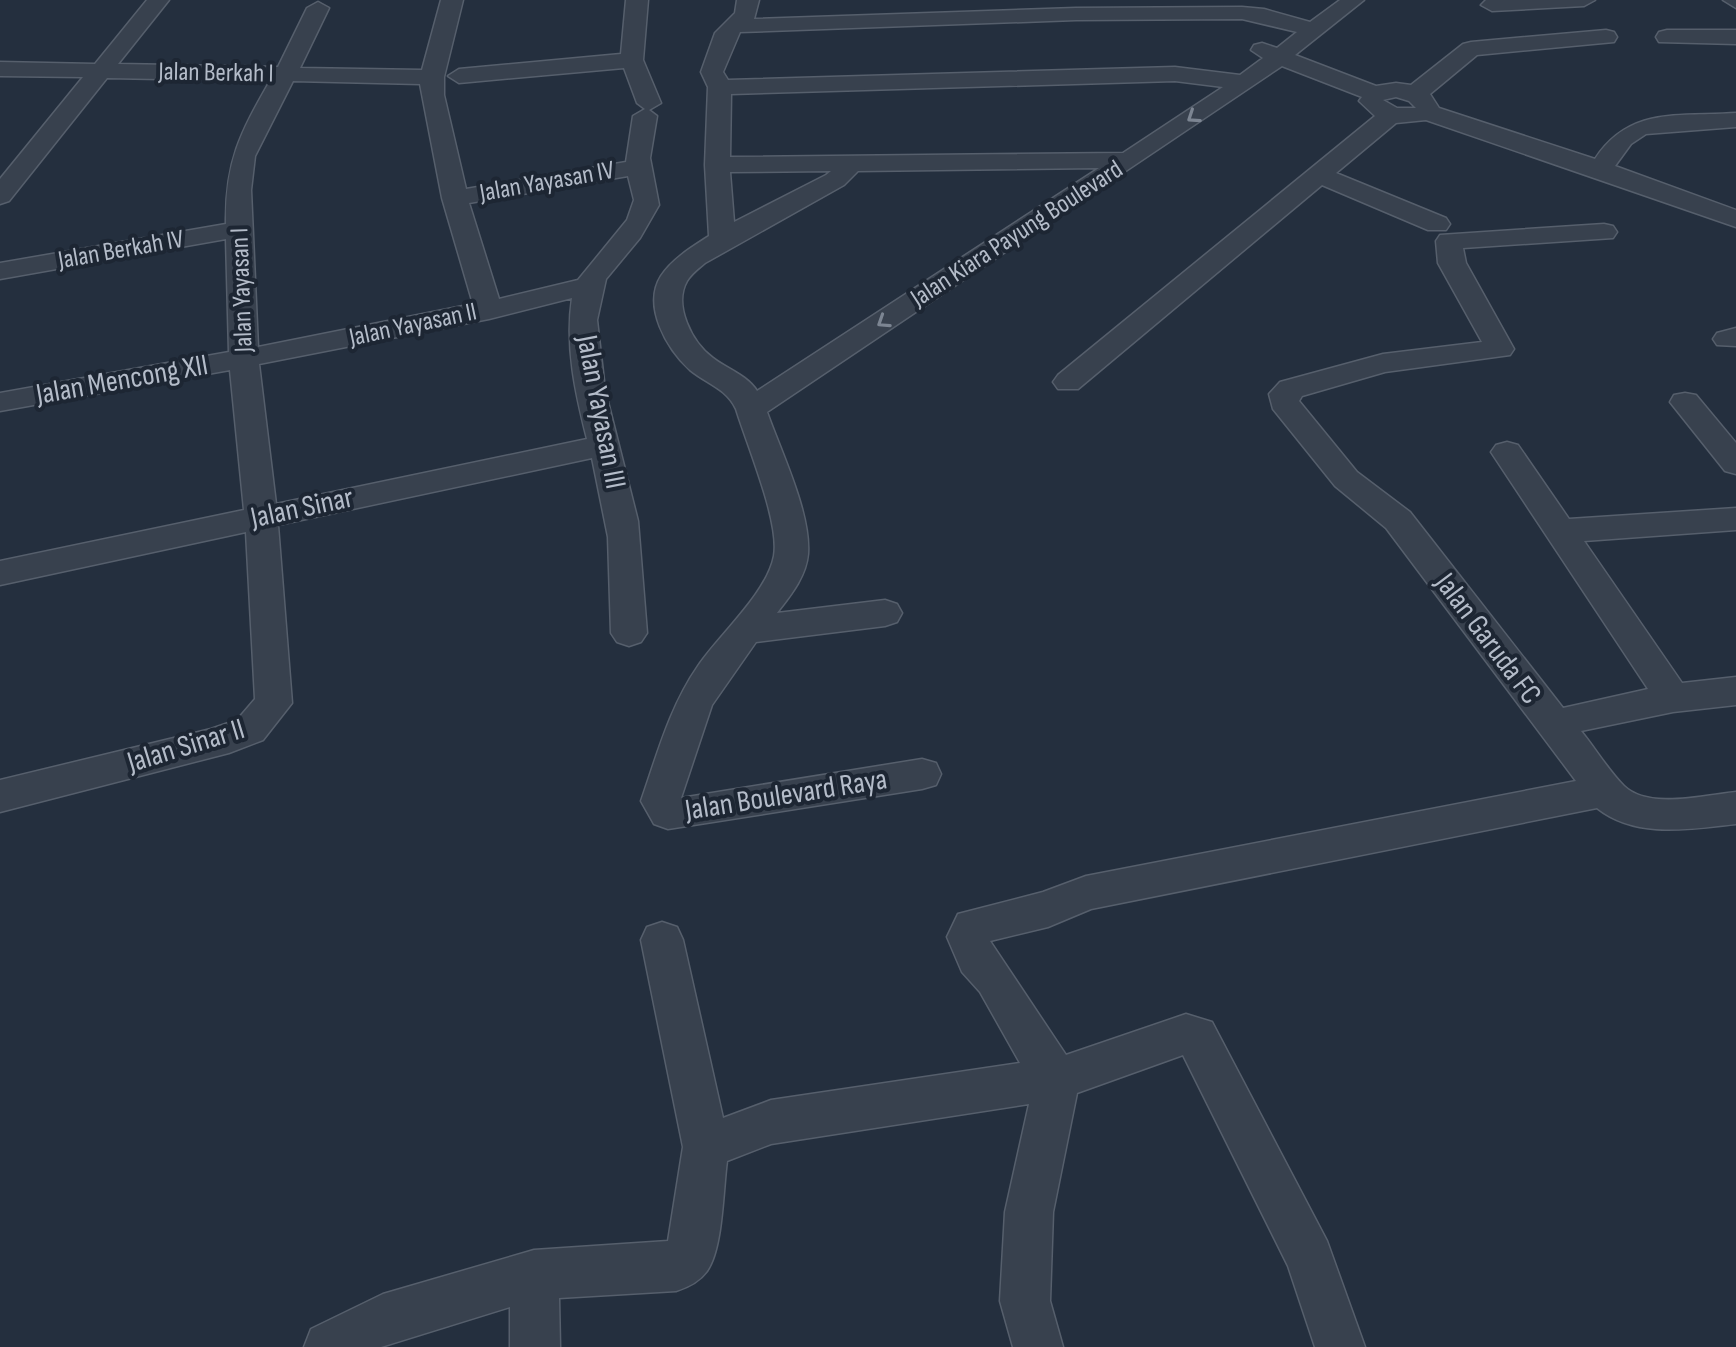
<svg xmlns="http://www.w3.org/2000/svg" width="1736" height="1347" font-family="'Sofia Sans Condensed',sans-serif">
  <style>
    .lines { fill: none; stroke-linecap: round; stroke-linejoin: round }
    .minor-casing { stroke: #565f6c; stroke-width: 3 }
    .minor { fill: #38414e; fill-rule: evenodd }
    .oneway { stroke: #7c8592 }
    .labels { text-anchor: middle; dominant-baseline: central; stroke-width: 8; stroke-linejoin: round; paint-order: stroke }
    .far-street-label { font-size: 26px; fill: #b4bcc9; stroke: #1d2633 }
    .street-label { font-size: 30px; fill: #b4bcc9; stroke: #1d2633 }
  </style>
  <rect width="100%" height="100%" fill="#242f3e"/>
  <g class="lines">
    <defs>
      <g id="minor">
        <path d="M147,0h22l-51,64 160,3 29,-59 11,-6 11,6 -29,60 122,2 19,-70h22l-19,77v18l22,94 160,-27 7,-46 12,-7 -8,-6 -13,-35 -165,15 -11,-7 11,-7 162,-15 5,-54h22l-5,60 18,43 -12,7 8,6 -7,42 9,47 -19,33 -34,41 -9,41 8,70 33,131 9,112 -6,9 -12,4 -12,-4 -6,-9 -3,-96 -16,-79 -314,67 14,178 -29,37 -34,13 -229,59v-32l211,-51 26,-9 18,-21 -9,-167 -246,53v-24l244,-51 -14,-140 -230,41v-18l229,-41 -3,-113 -226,40v-16l226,-39c-1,-62 14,-91 44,-143l-163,-3 -98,123 -9,3v-25l83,-102 -83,-1v-14l95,2zM293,81l127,3 22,114 31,106 -215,43 -7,-157 4,-34zM628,176l6,24 -7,20 -49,60 -79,19 -30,-96zM572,298c-7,48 3,94 15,141l-311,65 -17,-140 230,-45z"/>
        <path d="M737,0h22l-5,19 322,-11 166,-1 22,2 46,13 30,-22h24l-69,55 81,31 20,-3 15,2 52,-41 8,-2 135,-12 8,2 3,5 -3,5 -137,13 -47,39 9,14 156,51c35,-53 84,-42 141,-46v14l-90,7 -15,10 -16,22 121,44v17l-310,-107 -30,3 -60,50 110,45 4,6 -4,6h-18l-106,-45 -244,204h-20l-5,-7 5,-7 317,-259 -16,-15 3,-4 -80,-31 -515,346c14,40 44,101 41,142 -2,23 -18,42 -31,59l108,-13 12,4 5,9 -5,9 -12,4 -129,16 -44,63 -31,93 241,-39 14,4 5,11 -5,11 -14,4 -254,40 -14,-5 -13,-23c16,-46 29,-95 57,-135 21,-31 69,-73 76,-110 6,-34 -27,-111 -38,-147 -10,-21 -29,-25 -46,-39 -23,-21 -48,-64 -29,-94 11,-17 31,-29 48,-40l-4,-71 3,-78 -7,-15 14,-39 20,-20zM1242,19l55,13 -20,16 -15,-5 -8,2 -3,5 12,8 -23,17 -65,-8 -447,13 -5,-8 17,-40 336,-12zM1175,81l48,6 -100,66 -393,4 1,-63zM1396,97l13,4 7,7h-19l-14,-8zM1099,168l-342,223c-10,-16 -30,-22 -44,-33 -21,-15 -40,-53 -26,-77 4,-7 12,-13 18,-18l139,-78 14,-14zM831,171l-5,4 -92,47 -4,-50z"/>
        <polygon points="1486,0 1595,0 1584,6 1492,11 1481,5"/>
        <polygon points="1723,0 1736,0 1736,8"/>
        <polygon points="1667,30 1736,30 1736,44 1659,42 1656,37 1659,32"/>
        <path d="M1604,224l9,2 4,6 -4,6 -150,10 3,15 48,86 -4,6 -125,17 -83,24 -3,5 58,71 53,40 153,196 85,-19 -157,-237 5,-7 11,-3 11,3 51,74 167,-11v22l-152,11 98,142 54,-6v28l-63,7 -92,19c14,17 27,39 43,55 25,24 81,9 112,6v32c-46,5 -100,15 -139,-16l-506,101 -43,18 -58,14 76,114 120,-41 26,8 115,219 38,106h-50l-27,-81 -105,-211 -106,38 -24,119 -3,89 13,46h-50l-13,-46 5,-89 24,-108 -258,40 -44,17c-4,28 -4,88 -20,110 -8,11 -19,16 -31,20l-117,7 1,49h-50v-40l-129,40h-77l7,-18 72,-35 151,-44 134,-9 15,-94 -42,-207 6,-13 15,-5 15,5 6,13 40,178 48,-18 249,-37 -40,-71 -18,-20 -15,-35 11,-23 85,-22 43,-16 490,-95 -190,-253 -51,-42 -62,-77 -4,-15 11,-12 103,-28 99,-12 -44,-79 -2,-22 4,-6z"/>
        <polygon points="1736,328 1736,346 1717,345 1713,339 1717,333"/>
        <polygon points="1685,393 1696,395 1736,443 1736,474 1725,471 1670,402 1674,395"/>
      </g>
    </defs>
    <use href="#minor" class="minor-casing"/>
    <use href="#minor" class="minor"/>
  </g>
  <defs><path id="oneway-chevron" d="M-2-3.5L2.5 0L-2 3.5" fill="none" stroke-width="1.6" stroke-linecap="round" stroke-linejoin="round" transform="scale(2)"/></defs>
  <g class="oneway">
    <use href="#oneway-chevron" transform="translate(1193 117) rotate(146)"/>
    <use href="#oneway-chevron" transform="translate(883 322) rotate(147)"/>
  </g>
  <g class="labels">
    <g class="far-street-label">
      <text transform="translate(216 73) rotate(1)">Jalan Berkah I</text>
      <text transform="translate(547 182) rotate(-10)">Jalan Yayasan IV</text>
      <text transform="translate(1017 234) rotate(-33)">Jalan Kiara Payung Boulevard</text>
      <text transform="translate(121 250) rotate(-10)">Jalan Berkah IV</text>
      <text transform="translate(242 290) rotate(-92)">Jalan Yayasan I</text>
      <text transform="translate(413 325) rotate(-12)">Jalan Yayasan II</text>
    </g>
    <g class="street-label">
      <text transform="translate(122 380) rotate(-10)">Jalan Mencong XII</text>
      <text transform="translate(601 412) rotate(79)">Jalan Yayasan III</text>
      <text transform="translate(302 508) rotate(-12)">Jalan Sinar</text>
      <text transform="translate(1488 639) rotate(53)">Jalan Garuda FC</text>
      <text transform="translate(186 746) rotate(-17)">Jalan Sinar II</text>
      <text transform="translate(786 795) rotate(-9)">Jalan Boulevard Raya</text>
    </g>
  </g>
</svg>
